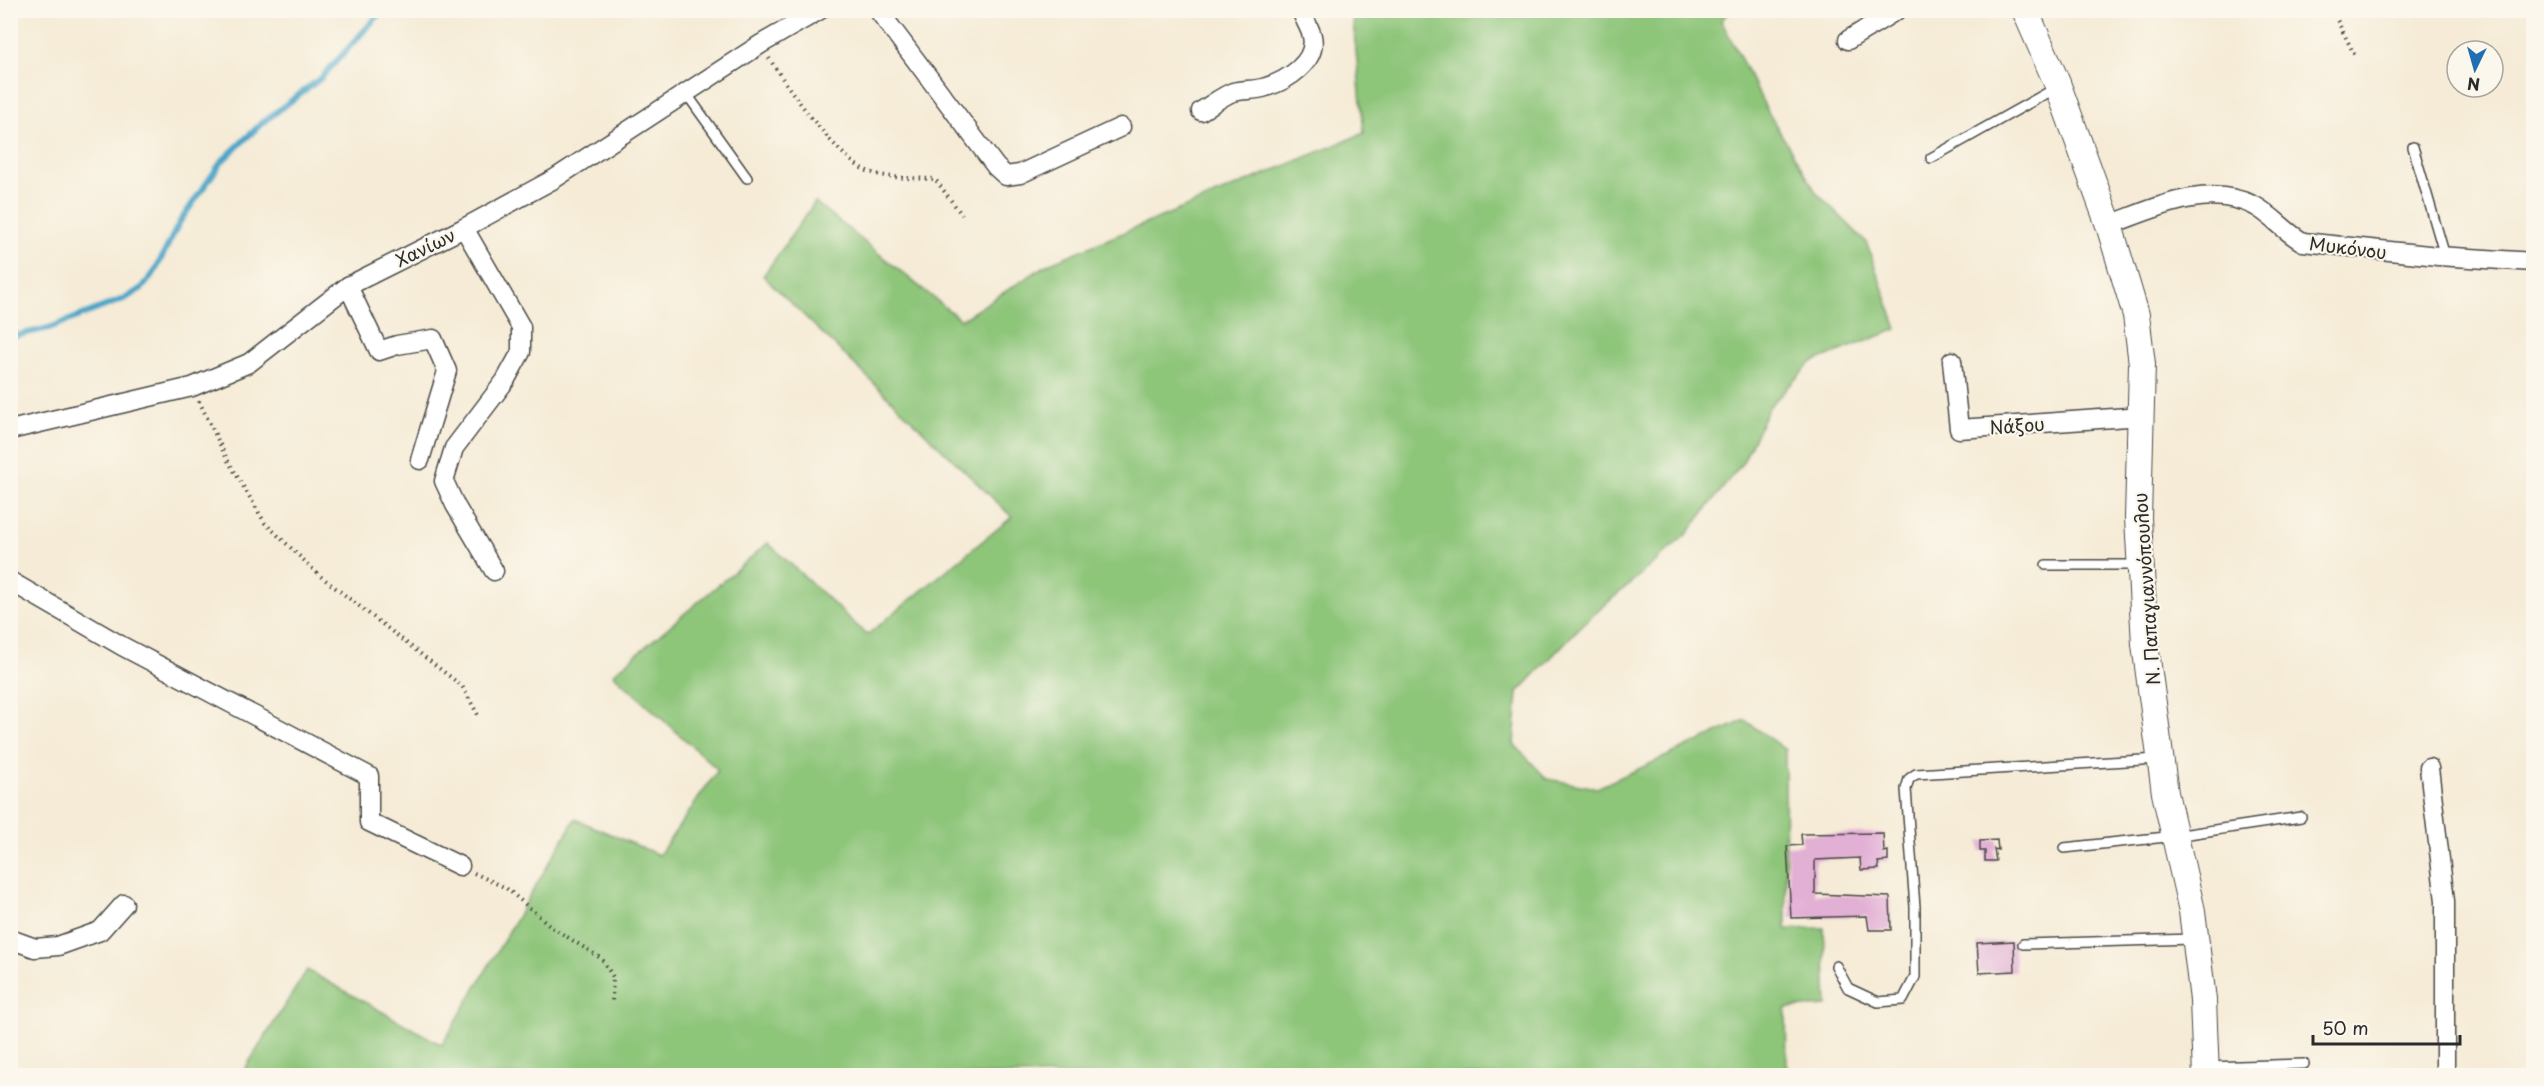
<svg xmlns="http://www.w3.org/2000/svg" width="2544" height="1086" font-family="'Playpen Sans',sans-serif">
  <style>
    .green { fill: #8dc579; stroke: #5c7852; stroke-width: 1.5 }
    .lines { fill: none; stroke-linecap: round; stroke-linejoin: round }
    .stream { stroke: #4aa5c8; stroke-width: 6 }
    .building { fill: #e2afd5 }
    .lane-casing { stroke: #494845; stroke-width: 12 }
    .street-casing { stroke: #494845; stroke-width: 21 }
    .secondary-casing { stroke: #494845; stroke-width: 28 }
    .path { stroke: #494845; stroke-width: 4; stroke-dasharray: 1.5 4.5; stroke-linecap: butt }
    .lane { stroke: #fff; stroke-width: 9 }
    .street { stroke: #fff; stroke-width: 18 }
    .secondary { stroke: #fff; stroke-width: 26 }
    .labels { text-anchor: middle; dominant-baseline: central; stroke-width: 4.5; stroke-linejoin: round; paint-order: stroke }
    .street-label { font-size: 18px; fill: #2b2b2b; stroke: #fbf7ec }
  </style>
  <rect width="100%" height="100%" fill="#fbf7ec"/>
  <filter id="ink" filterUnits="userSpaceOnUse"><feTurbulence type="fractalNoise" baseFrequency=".0167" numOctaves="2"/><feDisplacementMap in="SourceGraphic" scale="12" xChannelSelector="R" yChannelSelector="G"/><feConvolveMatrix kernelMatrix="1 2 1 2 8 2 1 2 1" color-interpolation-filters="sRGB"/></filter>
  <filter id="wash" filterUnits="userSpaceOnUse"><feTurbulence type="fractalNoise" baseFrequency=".008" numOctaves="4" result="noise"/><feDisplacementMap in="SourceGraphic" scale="24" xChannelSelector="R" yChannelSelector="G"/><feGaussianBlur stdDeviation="1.35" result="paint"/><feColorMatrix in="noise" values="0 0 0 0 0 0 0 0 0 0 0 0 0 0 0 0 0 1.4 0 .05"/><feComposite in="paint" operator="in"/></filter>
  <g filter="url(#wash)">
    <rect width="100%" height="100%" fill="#f5ebd6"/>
    <polygon class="green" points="1352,11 1731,11 1721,20 1769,114 1816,192 1866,242 1897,329 1812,362 1769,407 1743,462 1688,533 1582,625 1518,692 1514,744 1547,779 1597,788 1745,720 1785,750 1786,929 1824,928 1827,1006 1786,1008 1787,1075 241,1075 307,970 442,1045 575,819 659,855 718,770 613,674 768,543 867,635 1012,517 763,276 815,202 961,320 1048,264 1364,133"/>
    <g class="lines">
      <polyline class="stream" points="10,337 49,328 126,298 142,288 154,273 179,223 222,161 262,123 321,78 383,10"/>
    </g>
    <g id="blocks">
      <g class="building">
        <polygon points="1883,833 1884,852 1888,851 1888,861 1878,862 1879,869 1861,870 1860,858 1815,860 1815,894 1890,897 1891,930 1869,930 1867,916 1791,918 1787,846 1802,845 1801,834"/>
        <polygon points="1997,840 1998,850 1994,849 1996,861 1985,861 1985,851 1980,851 1980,841"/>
        <polygon points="2014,941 2015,971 1979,973 1977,943"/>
      </g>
    </g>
  </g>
  <g filter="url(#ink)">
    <use href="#blocks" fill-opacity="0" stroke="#494845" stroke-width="1.5"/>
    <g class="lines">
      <defs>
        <g id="lane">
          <polyline points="686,93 747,178"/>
          <polyline points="2413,147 2445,256"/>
          <polyline points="1931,158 2056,88"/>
          <polyline points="2046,565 2138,565"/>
          <polyline points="2064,848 2175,836 2301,817"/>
          <polyline points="2023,944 2193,939"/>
          <polyline points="1836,966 1848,988 1878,1002 1903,1000 1915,977 1915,907 1906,789 1909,779 1916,774 2158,759"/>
          <polyline points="2208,1067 2304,1064"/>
        </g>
        <g id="street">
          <polyline points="878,10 996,167 1006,176 1020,174 1121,127"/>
          <polyline points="1848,40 1897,10"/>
          <path d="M1201,111c10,-6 21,-15 32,-19 10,-3 22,-1 33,-5 20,-6 52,-25 46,-51 -2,-8 -8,-17 -11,-26"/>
          <path d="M2109,225c47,-17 97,-43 146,-19 17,9 31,27 48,36l135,14 96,6"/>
          <polyline points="464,228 521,327 521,352 505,381 454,448 444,481 455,505 494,571"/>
          <polyline points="348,286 379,351 397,345 433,339 447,371 420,460"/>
          <polyline points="1952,361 1959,429 2142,416"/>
          <polyline points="10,430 192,387 249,363 348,286 464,228 554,179 761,44 820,10"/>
          <polyline points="10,581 122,646 369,776 369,822 460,866"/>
          <polyline points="2429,768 2445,901 2445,1076"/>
          <polyline points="10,939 35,948 58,946 100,931 124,904"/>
        </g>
        <polyline id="secondary" points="2025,10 2057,83 2109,225 2136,315 2142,364 2138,518 2145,644 2165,793 2192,911 2203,1000 2206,1076"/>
      </defs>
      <use href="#lane" class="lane-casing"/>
      <use href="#street" class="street-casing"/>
      <use href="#secondary" class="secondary-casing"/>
      <g class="path">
        <polyline points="2332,10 2355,56"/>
        <path d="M769,58c16,26 72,106 101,114 20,7 44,6 65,7l27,36"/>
        <polyline points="199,401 227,459 265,523 319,575 462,686 478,715"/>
        <polyline points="474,873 506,888 553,928 602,959 613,977 612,1001"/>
      </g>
      <use href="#lane" class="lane"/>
      <use href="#street" class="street"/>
      <use href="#secondary" class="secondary"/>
    </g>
  </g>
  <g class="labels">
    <g class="street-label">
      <text transform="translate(425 247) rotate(-26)">Χανίων</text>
      <text transform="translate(2348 247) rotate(7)">Μυκόνου</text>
      <text transform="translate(2017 425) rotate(-4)">Νάξου</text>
      <text transform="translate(2146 589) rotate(-94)">Ν. Παπαγιαννόπουλου</text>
    </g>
  </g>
  <rect width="2544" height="1086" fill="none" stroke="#fbf7ec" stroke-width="36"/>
  <g transform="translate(2475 69) rotate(185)"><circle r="28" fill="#fbf7ec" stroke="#a8a59f" stroke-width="1.5"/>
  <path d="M0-4.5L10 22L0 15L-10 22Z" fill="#1f6fb2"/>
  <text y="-9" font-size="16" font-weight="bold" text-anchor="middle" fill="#2b2b2b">N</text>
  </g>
  <path d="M2313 1035v9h147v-9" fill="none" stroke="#2b2b2b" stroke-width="3"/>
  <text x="2322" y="1035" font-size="18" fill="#2b2b2b" stroke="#fbf7ec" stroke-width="4.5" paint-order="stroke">50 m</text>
</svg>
